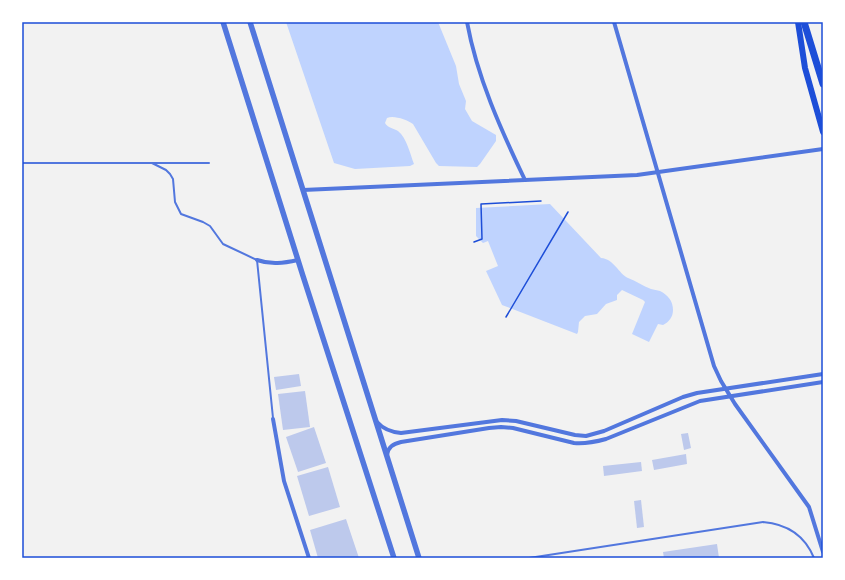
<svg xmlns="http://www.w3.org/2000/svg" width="845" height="580" font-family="Cabin,sans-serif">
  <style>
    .water { fill: #bfd3fe }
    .building { fill: #bdc9ec }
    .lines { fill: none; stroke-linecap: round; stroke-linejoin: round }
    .path { stroke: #1d4ed8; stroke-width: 1.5 }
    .service { stroke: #5277de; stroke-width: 2 }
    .minor { stroke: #5277de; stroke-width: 4 }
    .tertiary { stroke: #5277de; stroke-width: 5.5 }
    .secondary { stroke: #1d4ed8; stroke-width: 6 }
    .primary { stroke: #1d4ed8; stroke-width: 7 }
    .neatline { fill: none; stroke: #1d4ed8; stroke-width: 1.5 }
  </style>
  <rect width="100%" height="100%" fill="#f2f2f2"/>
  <g class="water">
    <path d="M286,22h152l18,44 3,18 7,17 -1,8 7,12 24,14v6l-16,23 -3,3 -38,-1 -3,-3 -23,-39c-6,-4 -19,-9 -26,-6l-2,5c3,5 8,5 13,8 9,7 12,23 16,33l-4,2 -55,3 -21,-6z"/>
    <path d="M550,204l51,54c13,1 17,15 27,20 8,3 15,8 23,11 3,1 6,1 9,2 8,4 13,10 13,19 0,7 -4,12 -10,15l-5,-1 -9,18 -17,-8 13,-32 -2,-2 -21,-10 -5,5v5l-11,4 -9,10 -12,2 -6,6 -1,10 -1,2 -75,-29 -16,-34 12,-5 -10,-25 -5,2 -7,-7v-28z"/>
  </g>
  <g class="building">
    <polygon points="299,374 301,386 276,390 274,377"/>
    <polygon points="305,391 310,427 283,430 278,394"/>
    <polygon points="314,427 326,463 298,472 286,437"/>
    <polygon points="688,433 691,448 684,450 681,434"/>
    <polygon points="686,454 687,464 654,470 652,460"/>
    <polygon points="641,462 642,471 604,476 603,466"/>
    <polygon points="328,467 340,507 309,516 297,476"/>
    <polygon points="641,500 644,527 637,528 634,501"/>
    <polygon points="346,519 359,558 318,558 310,530"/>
    <polygon points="717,544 719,558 664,558 663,552"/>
  </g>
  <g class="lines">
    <g class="path">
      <polyline points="474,242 482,239 481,204 541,201"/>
      <polyline points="506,317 568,212"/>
    </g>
    <g class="service">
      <polyline points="22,163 209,163"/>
      <polyline points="152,163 166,170 170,174 173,179 175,202 181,214 203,222 210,226 223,244 257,260 273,418"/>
      <path d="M529,558l234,-36c24,2 42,14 51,36"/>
    </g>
    <g class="minor">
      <path d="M467,22c10,55 34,108 58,158"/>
      <polyline points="614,22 714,366 721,381 735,404 809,507 823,552"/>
      <polyline points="303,190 637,175 823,149"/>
      <path d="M257,260c14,5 27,3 41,0"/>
      <polyline points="273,419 284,481 309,558"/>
      <path d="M377,422c6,7 14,10 24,11l101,-13 14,1 59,14 11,1 18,-5 79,-34 14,-4 126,-19"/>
      <path d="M387,455c1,-8 6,-11 14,-13l88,-14 12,-1 12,1 61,15c11,1 21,-1 32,-4l94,-38 123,-19"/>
    </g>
    <g class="tertiary">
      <polyline points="223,22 303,276 394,558"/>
      <polyline points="250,22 419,558"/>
    </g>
    <polyline class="secondary" points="798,22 805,68 823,132"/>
    <polyline class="primary" points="804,22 823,84"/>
  </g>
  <rect width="845" height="580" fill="none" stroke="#ffffff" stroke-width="46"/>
  <rect x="23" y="23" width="799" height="534" class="neatline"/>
</svg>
